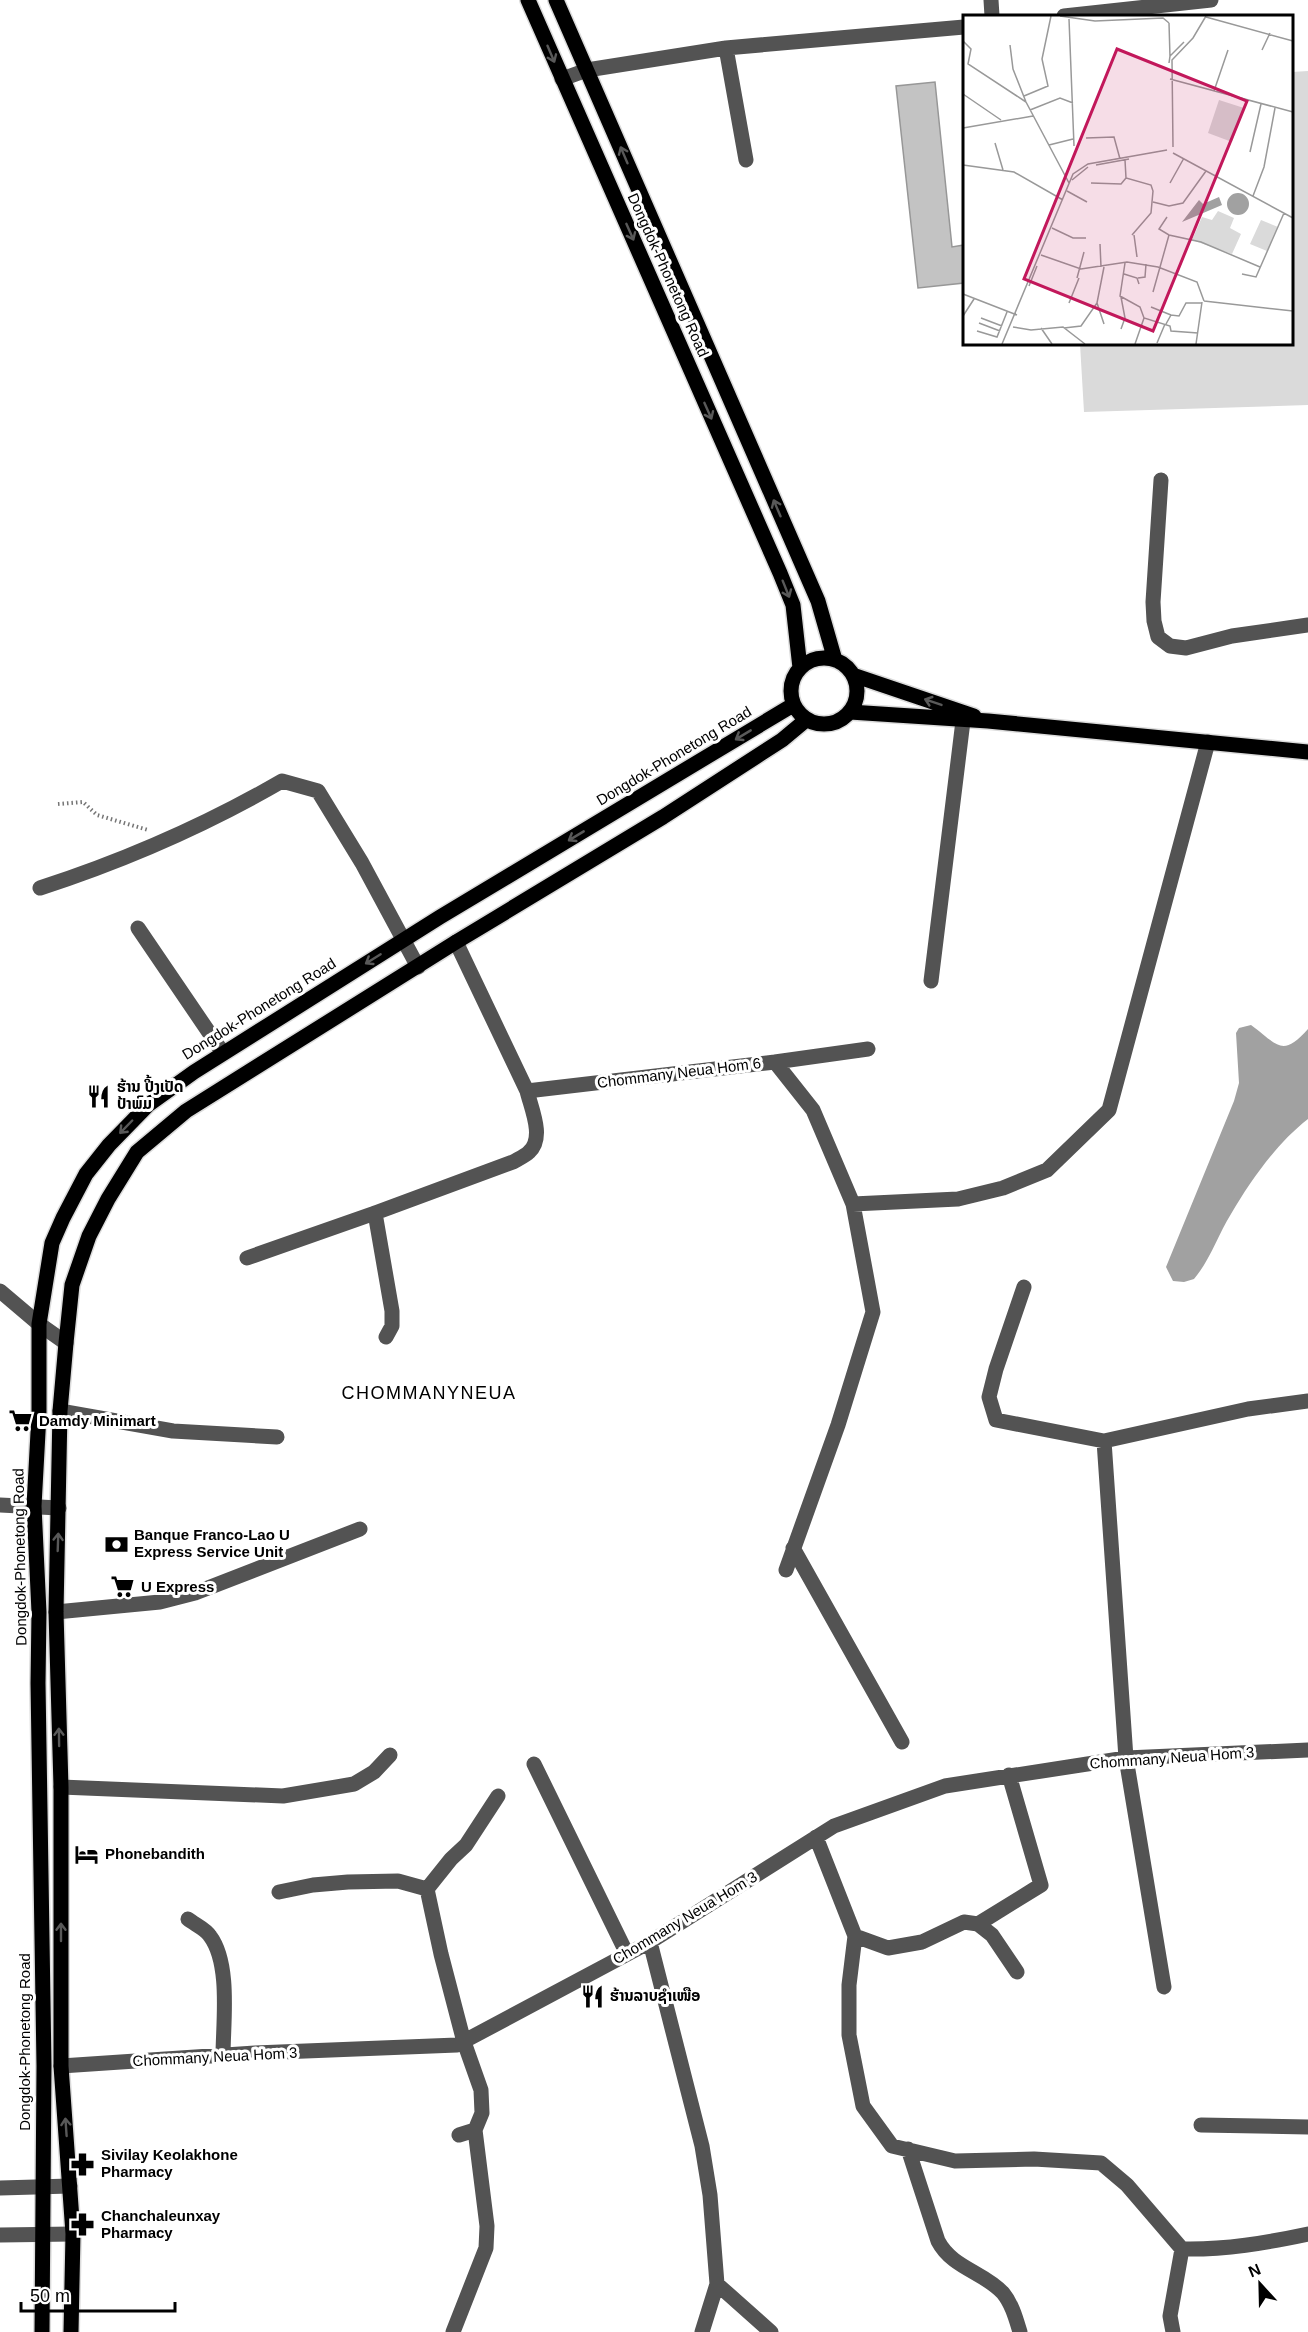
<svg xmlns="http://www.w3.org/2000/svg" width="1308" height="2332" font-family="Helvetica,'Noto Sans Lao',sans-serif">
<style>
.green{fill:#dadada}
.water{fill:#a1a1a1}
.building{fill:#c3c3c3;stroke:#979797;stroke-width:1.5}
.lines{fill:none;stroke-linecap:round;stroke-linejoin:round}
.major-casing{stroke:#dbdbdb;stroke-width:18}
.path{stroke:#757575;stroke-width:4;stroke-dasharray:1.5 3;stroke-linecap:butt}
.minor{stroke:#535353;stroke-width:15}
.major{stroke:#000;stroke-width:15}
.oneway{stroke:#595959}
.labels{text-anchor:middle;stroke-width:6;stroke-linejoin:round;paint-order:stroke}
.street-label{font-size:15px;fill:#000;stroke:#fff}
.poi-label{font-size:15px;font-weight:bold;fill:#000;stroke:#fff;text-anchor:start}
.quarter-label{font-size:18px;letter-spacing:1.5px;fill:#000;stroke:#fff}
.inset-road{fill:none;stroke:#999;stroke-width:1.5}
.view{fill:#c2185b;fill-opacity:0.15;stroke:#c2185b;stroke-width:3}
.inset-edge{fill:none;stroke:#000;stroke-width:3}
</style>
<rect width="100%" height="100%" fill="#fff"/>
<path class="green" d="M1308,71V405L1084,412L1080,344H1292V72Z"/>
<path class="water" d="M1251,1025C1278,1045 1282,1058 1308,1029V1119C1277,1143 1251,1180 1231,1214C1218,1235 1210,1260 1194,1279L1184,1282L1173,1281L1166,1267L1234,1101L1239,1083L1236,1033L1239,1028Z"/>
<path class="building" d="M935,82L952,247L964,245V283L918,288L896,86Z"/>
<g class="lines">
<defs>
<path id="major" d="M528,0L780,573L793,605L800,668
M556,0L818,601L835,660
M791 691a33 33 0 1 1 66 0a33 33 0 1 1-66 0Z
M853,675L974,716
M850,712L988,721L1308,752
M42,2332L44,2066L38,1683L39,1612L34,1506L39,1414V1324L52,1243L63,1218L86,1174L109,1145L148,1105L194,1072L440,917L793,705
M71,2332L73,2234L61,2066V1787L56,1612L60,1411L66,1343L72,1285L89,1236L108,1199L137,1152L186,1111L456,942L663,817L782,740L806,720"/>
</defs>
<use href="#major" class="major-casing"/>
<path class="path" d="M58,804L83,802L97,815L148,830"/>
<path class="minor" d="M991,0L992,16
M1064,16L1211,0
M726,48L746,160
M562,79L587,70L726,48L964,27
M1161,480L1153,602L1154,621L1158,637L1170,646L1186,648L1232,636L1308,625
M40,888C123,861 206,825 282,781L318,791L362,863L418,967
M138,928L223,1053
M456,942L527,1091L775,1062L813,1110L853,1204L873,1312L838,1425L786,1570
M931,981L963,721
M775,1062L868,1049
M853,1204L958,1199L1003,1188L1047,1170L1109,1110L1208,742
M375,1213L392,1311V1326L386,1337
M247,1258L375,1213L513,1162C518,1159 525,1156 529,1152C545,1138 531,1108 527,1091
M1024,1287L996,1369L989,1397L996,1420L1104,1441L1248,1409L1308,1401
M0,1291L39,1324L66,1343
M60,1411L173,1431L277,1437
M1104,1441L1126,1758L1164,1987
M0,1505L59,1508
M793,1548L902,1742
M56,1612L160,1602L195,1593L360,1529
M534,1764L627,1954
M61,1787L283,1796L354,1784L374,1772L390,1755
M816,1837L855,1936L849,1985V2035L863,2106L892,2146L955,2161L1034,2159L1101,2163L1127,2185L1182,2249C1225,2250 1266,2243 1308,2234
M279,1892L313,1885L348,1882L398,1881L427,1889
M188,1919C194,1924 206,1929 210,1936C231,1964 223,2023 223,2056
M978,1924L1041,1885L1009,1775
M855,1936L888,1948L922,1942L964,1922L978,1924L992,1935L1017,1972
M650,1942L702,2146L710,2195L717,2284L702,2332
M61,2066L255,2053L457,2045L650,1942L834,1826L945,1786L1126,1758L1308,1750
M1201,2125L1308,2127
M459,2135L475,2130L482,2113L481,2090L464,2042L441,1954L427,1889L451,1859L466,1845L498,1796
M908,2149L938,2241C952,2268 984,2272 1003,2293C1012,2304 1016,2319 1020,2332
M0,2188L70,2186
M0,2235L73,2234
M717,2284L771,2332
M453,2332L486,2248L487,2226L475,2130
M1173,2332L1170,2316L1182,2249"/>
<use href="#major" class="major"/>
</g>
<defs><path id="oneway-shaft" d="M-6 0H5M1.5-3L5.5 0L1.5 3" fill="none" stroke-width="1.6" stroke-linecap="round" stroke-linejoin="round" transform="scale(1.5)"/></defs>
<g class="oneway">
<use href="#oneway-shaft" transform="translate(551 54) rotate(67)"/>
<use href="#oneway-shaft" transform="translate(624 155) rotate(-113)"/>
<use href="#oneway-shaft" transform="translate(630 232) rotate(66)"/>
<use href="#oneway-shaft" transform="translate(708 411) rotate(66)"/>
<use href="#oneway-shaft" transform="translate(777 508) rotate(-113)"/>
<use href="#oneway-shaft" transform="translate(786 589) rotate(68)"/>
<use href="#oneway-shaft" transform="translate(933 702) rotate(-161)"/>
<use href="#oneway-shaft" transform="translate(743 735) rotate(149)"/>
<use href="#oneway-shaft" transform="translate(576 836) rotate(149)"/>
<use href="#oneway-shaft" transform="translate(373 959) rotate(148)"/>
<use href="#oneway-shaft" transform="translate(126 1127) rotate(134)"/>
<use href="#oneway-shaft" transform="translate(58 1542) rotate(-88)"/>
<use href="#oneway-shaft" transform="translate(59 1737) rotate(-91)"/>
<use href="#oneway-shaft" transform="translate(61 1932) rotate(-90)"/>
<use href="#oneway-shaft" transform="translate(66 2127) rotate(-94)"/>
</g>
<defs>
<symbol id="restaurant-bare" viewBox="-9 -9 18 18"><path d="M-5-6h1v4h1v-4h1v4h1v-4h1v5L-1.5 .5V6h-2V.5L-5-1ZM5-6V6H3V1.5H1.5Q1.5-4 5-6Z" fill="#000" stroke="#fff" stroke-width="2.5" paint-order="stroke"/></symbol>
<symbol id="supermarket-bare" viewBox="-9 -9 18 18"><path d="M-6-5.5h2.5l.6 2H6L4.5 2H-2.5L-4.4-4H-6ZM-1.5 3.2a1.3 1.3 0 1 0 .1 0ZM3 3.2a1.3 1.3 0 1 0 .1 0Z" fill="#000" stroke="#fff" stroke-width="2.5" paint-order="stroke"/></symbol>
<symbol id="bank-bare" viewBox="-9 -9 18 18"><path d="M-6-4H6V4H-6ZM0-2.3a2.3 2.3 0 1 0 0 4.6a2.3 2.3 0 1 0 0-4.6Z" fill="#000" stroke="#fff" stroke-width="2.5" paint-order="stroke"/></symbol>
<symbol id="hotel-bare" viewBox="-9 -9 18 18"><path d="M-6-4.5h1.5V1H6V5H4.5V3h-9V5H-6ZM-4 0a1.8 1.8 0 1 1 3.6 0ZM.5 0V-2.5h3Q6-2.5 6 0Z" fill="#000" stroke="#fff" stroke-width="2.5" paint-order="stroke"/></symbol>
<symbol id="pharmacy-bare" viewBox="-9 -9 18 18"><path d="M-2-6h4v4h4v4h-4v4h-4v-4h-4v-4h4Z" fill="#000" stroke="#fff" stroke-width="2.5" paint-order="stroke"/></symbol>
</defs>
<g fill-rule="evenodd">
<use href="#restaurant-bare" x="82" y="1080" width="33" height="33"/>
<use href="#supermarket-bare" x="4" y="1404" width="33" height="33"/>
<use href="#bank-bare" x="100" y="1528" width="33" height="33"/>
<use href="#supermarket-bare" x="106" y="1570" width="33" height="33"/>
<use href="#hotel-bare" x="70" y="1838" width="33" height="33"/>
<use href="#restaurant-bare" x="576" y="1980" width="33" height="33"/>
<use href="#pharmacy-bare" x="66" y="2148" width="33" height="33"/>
<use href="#pharmacy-bare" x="66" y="2208" width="33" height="33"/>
</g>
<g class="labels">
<g class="street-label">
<text transform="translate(668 275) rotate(66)" y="5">Dongdok-Phonetong Road</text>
<text transform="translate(674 756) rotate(-31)" y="5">Dongdok-Phonetong Road</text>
<text transform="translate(259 1009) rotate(-32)" y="5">Dongdok-Phonetong Road</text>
<text transform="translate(679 1073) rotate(-7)" y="5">Chommany Neua Hom 6</text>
<text transform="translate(20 1557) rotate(-91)" y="5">Dongdok-Phonetong Road</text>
<text transform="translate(1172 1758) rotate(-4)" y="5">Chommany Neua Hom 3</text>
<text transform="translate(685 1918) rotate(-31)" y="5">Chommany Neua Hom 3</text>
<text transform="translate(25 2042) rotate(-90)" y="5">Dongdok-Phonetong Road</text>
<text transform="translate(215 2057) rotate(-3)" y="5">Chommany Neua Hom 3</text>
</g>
<g class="poi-label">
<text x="117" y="1092">ຮ້ານ ປີ້ງເປັດ<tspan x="117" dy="17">ປ້າພົມ</tspan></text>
<text x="39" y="1426">Damdy Minimart</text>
<text x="134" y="1540">Banque Franco-Lao U<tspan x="134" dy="17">Express Service Unit</tspan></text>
<text x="141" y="1592">U Express</text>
<text x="105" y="1859">Phonebandith</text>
<text x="610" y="2001">ຮ້ານລາບຊຳເໜືອ</text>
<text x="101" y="2160">Sivilay Keolakhone<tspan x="101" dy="17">Pharmacy</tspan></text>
<text x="101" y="2221">Chanchaleunxay<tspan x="101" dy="17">Pharmacy</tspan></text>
</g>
<g class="quarter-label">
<text x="429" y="1399">CHOMMANYNEUA</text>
</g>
</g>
<g transform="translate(963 15)">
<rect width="330" height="330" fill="#fff"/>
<path d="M256,85L281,93L269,127L245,118ZM255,196L271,203L267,213L278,219L269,239L229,225L239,202L249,205ZM298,205L315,212L304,236L287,229Z" fill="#dadada"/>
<path d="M264 189a11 11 0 1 1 22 0a11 11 0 1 1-22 0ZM256,182L259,190L219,207L236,185L240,189Z" fill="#a1a1a1"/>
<path class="inset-road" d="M97,1L132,6L200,3L206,8M243,2L330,26M106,4L111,131M206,8L207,42M0,26L8,34L5,49L63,87M47,30L50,54L63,87L106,168M299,35L307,18M206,48L207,41L221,27M207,64L330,97M251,76L265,35M0,79L38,105M61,81L85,71L79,44L88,1M67,95L97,83L110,88M0,113L70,101M123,123L151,122L157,144M32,128L40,155M86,130L110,124M210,132L209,45L230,23L243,1M287,137L298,89M210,138L330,203M162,145L163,163L188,170L190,176L188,198L169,220M0,150L51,157L100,185M133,150L166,144M109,165L125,152M128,168L158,169L163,163M207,168L221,143M104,176L124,187M290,181L301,152L312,93M190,187L206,191L220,188L243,156M204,202L196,214L206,220L238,227L297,252M89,213L110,223H123M171,220L174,242M137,229L138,252M78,240L118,254L164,247L195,252L234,267L241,286M162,248L157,281L177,292L181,303L207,311L208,316L235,318M161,259L174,263L176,269M279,259L293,262L321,198M114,263L121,237M175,263L182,262L183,249M66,271L74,251M190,277L206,220M0,279L54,300M158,282L162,303L158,314M241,286L330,296M106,288L116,263M134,288L141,309M188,292L208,300M0,301L11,284M18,303L39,311M16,308L37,316M203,309L208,300L216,301L223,288H239M50,312L68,315L100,312L122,329M78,313L89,329M101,313L118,311L134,288L141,252M14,316L34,322L44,297M194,328L202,309M39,329L110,159L125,149L204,135M172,329L181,303M233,329L239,287"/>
<path class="view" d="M154,34L284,86L190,316L61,264Z"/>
<rect width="330" height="330" class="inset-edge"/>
</g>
<g transform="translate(1260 2284) rotate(338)" stroke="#ffffff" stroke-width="4.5" paint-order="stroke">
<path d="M0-4.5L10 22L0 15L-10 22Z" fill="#000000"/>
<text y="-9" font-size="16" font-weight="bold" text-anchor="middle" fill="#000000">N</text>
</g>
<path d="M21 2302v9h154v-9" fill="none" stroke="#000000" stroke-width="3"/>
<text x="30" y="2302" font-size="18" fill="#000000" stroke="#ffffff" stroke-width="4.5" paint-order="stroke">50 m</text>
</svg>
